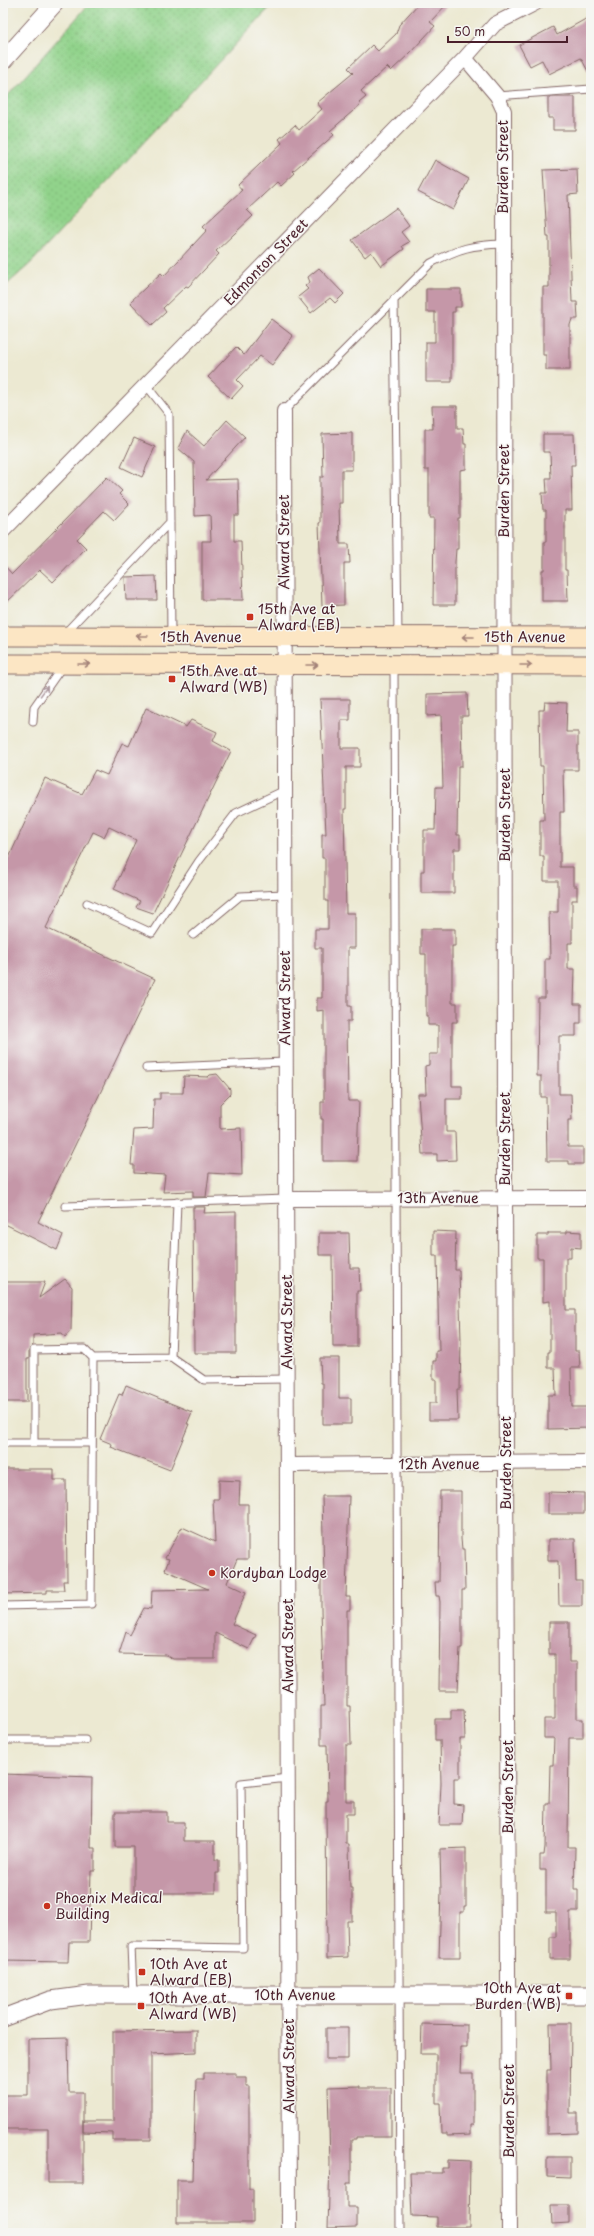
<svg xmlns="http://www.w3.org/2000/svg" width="594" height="2236" font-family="'Playpen Sans',sans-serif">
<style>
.grass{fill:url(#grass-dots);stroke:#6e795b}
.building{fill:#c597a8}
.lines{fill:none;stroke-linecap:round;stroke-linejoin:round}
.service-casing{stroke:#836665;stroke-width:9}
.minor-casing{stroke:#836665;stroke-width:16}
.tertiary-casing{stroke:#836665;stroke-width:19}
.secondary-casing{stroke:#836665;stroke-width:21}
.service{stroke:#fff;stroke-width:7}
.minor{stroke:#fff;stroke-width:14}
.tertiary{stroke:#fff;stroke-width:17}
.secondary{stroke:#fce6c4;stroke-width:19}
.oneway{stroke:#a38278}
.oneway2{stroke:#ae9aa0}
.poi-dot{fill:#c8321e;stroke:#f6f6f2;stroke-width:1.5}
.labels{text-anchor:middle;stroke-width:3;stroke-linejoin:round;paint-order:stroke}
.street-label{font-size:14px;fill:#4a1f2b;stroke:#f6f6f2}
.poi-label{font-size:14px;fill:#4a1f2b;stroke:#f6f6f2;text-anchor:start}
</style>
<defs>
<pattern id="grass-dots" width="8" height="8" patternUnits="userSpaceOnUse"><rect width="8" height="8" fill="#91d38b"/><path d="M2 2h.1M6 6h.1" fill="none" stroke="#7fb578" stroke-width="1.8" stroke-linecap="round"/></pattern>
</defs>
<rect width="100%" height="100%" fill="#f6f6f2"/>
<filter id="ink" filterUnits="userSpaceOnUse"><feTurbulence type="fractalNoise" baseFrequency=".025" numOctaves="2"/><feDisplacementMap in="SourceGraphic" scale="8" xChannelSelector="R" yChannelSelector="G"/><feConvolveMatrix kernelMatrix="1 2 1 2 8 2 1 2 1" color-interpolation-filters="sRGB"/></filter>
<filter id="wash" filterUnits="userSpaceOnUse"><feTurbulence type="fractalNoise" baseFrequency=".012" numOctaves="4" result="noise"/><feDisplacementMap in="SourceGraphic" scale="16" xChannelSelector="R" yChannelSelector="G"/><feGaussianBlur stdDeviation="0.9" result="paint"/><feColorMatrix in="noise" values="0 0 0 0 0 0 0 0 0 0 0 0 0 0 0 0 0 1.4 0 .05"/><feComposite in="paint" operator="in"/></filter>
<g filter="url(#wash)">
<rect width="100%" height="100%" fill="#ece9d2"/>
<path class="grass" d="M90,3H274L31,263L3,288V101Z"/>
<g id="blocks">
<path class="building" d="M419,3H448L430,22L435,26L410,53L391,71L387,67L361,91L366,97L359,103L361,104L330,131L334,135L293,171L295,173L281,186L277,182L247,210L253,216L216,251L219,254L188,287L186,286L163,308L166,312L152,325L130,302L161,273L164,276L207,230L203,226L242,190L238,185L282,143L279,139L295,125L299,130L322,109L317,103L353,73L348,68L372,45L378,51L396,34L399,25Z
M591,16V77L581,58L549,74L542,60L530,66L519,45L553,27L557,35Z
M548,97H575V130H553V118H548Z
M435,160L469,179L453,210L418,192Z
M577,169L578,194L568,195L572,302H577L578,319H572L570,325V370H546V355H543V287H549V237H547L543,170Z
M396,208L409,226L401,232L409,242L402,246L404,249L381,266L371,252L365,257L352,240Z
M319,268L344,294L335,303L330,298L311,313L298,297L308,289L305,286L310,282L308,277Z
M426,289H461V307H455V312H452V382H426V342H435V312H426Z
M271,319L293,336L272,365L260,356L237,380L243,386L231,399L208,377L236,347L244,355Z
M432,406H457V428H463L464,444H466V469L460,470V518H458V549H456L455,562V605H433L434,518H429V470H425V429H433Z
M227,420L245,437L206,480L238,479L239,515H234V541H241L243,600H202V541H211L210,515L195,516L194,462L178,448L187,431L204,446Z
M352,433V470H342V503H339L340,544H349L350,563H344V605L322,606L319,523H320V477H323L322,434Z
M543,434H574L575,465H571L572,510H565V570H567L568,601H542V570H544V542H546V510H543L542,493H547L546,478H551L550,452H543Z
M134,438L155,447L142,477L121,467Z
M107,477L122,491L119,494L129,504L114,520L104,511L77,539L86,548L53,582L40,570L3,606V564L12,574Z
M156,576L157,600H126L125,577Z
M467,693L468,716H461L462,766H458L457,835H460V849H454V893H421V871H424V830H435L436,787H443L441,715L427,716V694Z
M320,699H350V720H341V748H360V767H346V809H344L346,913H355V948H348V1006H351V1021H347L348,1101H359L357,1161H323V1119H321V1102H324V1010L317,1011V998H322V948H315V929H328V901H325V858H322V834H326Z
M545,702L567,703L566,732H578V770H563L564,812H560V867H573V886H577V900H572V943H568V969H575L574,1004H581V1023H576V1036H559V1094H571L572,1120H568V1147H583V1164H569V1161H547L546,1097H541V1076H537L538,998H545V959H550L549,912H558V881H544V856H540V820H544L543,766H540L539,710H544Z
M146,708L186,727L191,720L217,732L213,741L231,751L153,913L136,907L140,901L114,889L136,840L109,827L104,837L93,832L46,928L155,979L38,1222L63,1235L57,1250L3,1223V871L45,778L82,794L95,770L107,775L122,743L129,746Z
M421,929H455V946H452V1003H457V1022H452V1086H462V1099H446V1132H455L456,1160L437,1161V1154H422L418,1094H426L425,1066L429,1065V1054H438V1025H428V1016H426V954H421Z
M217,1074L230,1089V1094L220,1104V1129L241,1128L242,1175L209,1173L206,1197H193V1191L163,1192L165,1175L134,1173V1165H131L134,1130L153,1129L154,1099H160V1093H183L184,1076L208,1077L210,1075Z
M193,1207H205L204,1213L236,1212V1353H194Z
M433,1231L456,1232L455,1270H459L461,1341L460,1389H457L458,1420H429V1403H436V1379H433V1361H436V1351H439L437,1256H433Z
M567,1231L581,1232V1248L571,1247V1258H566V1310H575V1351H579L580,1368H571L572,1407H591V1428L548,1429V1395H556L555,1368H548V1352H550V1301L543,1302V1258H537V1235H548V1233H567Z
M319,1233H349L350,1268H359L360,1291H357V1347H333L332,1255H319Z
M65,1279L72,1287L71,1330L65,1337L62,1333L33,1335V1345L29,1350V1359H27V1402H3V1282H45L39,1298Z
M320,1358H339V1398H351V1424H323V1383H321Z
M126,1385L192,1412L187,1424H189L170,1470L111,1447L112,1444L100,1439L119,1394L122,1395Z
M3,1469H54V1480H66L67,1581H63L64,1590H47V1593L3,1594Z
M219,1480L240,1481L239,1504H248V1559H237L227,1583L246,1592L232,1624L256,1635L249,1649L215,1633V1659H173L166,1655L119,1654L126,1632L130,1635L144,1608L151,1609L152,1590L208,1589L165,1570L169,1559L165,1558L182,1527L215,1542L213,1499H219Z
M440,1491H461V1539L462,1549H464L465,1590H462V1648H460L458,1691H439L440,1602L439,1596H436L435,1582H439Z
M548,1492L584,1493V1514H548Z
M322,1496H349L346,1597H350V1610H347V1706H350L351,1745H346V1801H354V1814H346V1844H349L350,1888H352V1921H347L348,1957L327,1958L326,1801H328L327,1745H321V1706H324L321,1609V1575H324Z
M548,1539H575L576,1581H582V1606H559L558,1561H548Z
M549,1622H569V1662H577V1719H583V1738H569L568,1847H575L574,1890H578V1912H570V1959H550V1937H556V1912H546V1870H540V1855H544L545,1847L546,1804H549L550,1765H553L554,1738H544V1719H555V1654H549Z
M451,1710H464L465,1739H460V1778H454V1804L463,1805L462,1825H439L441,1784L440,1740H435V1719H451Z
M3,1774L92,1777L91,1848H95V1871H91L89,1942H69L68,1962L3,1961Z
M115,1812H167V1822H184V1841H215V1860H219V1873H216V1893H134V1847H115Z
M466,1848V1906H464V1912H460V1958H439L441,1891L440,1849Z
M550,2023H571L570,2113H578V2133L547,2134V2070H551Z
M422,2024L467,2025V2047H461L460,2073H473V2125H470V2135L447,2136V2133H441L440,2103H436V2054H421Z
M326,2028H348V2059H326Z
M196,2030V2052L151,2054V2140H113V2133L83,2132V2121H113V2031Z
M68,2038L69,2092H83V2183H48V2129H3V2095H28V2039Z
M204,2073H236V2077H246V2086H249V2189H253V2223H177V2180H193L196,2079H204Z
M359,2086V2088H391V2137H356V2139H351V2183H347V2207H357V2227L328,2228L330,2163L328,2087Z
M547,2157H570V2178L547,2177Z
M448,2160L470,2161L469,2227H437V2217L412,2216L410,2173H442V2168H448Z
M551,2205H569V2223L552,2224Z"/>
</g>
</g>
<g filter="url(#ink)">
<use href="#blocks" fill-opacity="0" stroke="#836665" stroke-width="1"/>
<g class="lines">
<defs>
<path id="service" d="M497,96L591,89
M394,299L398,637
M146,385L169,414L171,636
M284,411L431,263C460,248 471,245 503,244
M66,632L170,522
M394,666L400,2233
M33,722L34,707L62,667
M87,903L152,933L199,861L236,813L285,790
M193,935L240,896L285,894
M146,1068L285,1062
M65,1206L286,1199
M171,1357L177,1202
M3,1443H92
M34,1443V1350L84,1349L93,1358
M3,1606L91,1604L93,1358L171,1357L204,1380L287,1379
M3,1740H85
M133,1994L131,1946L243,1948L241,1783L288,1778"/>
<path id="minor" d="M465,58L497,96L504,111L505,1198L509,2233
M284,411L289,2233
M3,531L465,58L495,24L536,3
M286,1199L591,1198
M288,1465L591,1462"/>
<path id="tertiary" d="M3,61L55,3
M3,2018L51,2000L89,1995H591"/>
<path id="secondary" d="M3,636L591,637
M3,664L591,665"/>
</defs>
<use href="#service" class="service-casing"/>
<use href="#minor" class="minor-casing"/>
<use href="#tertiary" class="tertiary-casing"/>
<use href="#secondary" class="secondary-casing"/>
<use href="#service" class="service"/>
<use href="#minor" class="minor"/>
<use href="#tertiary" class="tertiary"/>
<use href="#secondary" class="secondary"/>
</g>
<defs><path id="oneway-shaft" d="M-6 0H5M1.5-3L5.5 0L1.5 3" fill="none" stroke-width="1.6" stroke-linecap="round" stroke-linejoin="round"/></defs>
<g class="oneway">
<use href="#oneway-shaft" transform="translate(142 636) rotate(180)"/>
<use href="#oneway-shaft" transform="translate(468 637) rotate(180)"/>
<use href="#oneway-shaft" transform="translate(84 664)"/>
<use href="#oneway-shaft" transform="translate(312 665)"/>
<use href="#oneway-shaft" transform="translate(526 665)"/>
</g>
<use class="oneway2" href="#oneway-shaft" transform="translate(44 691) rotate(-54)"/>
</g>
<g class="poi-dot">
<rect x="246" y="613" width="8" height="8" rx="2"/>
<rect x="168" y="675" width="8" height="8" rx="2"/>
<circle cx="212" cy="1573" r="4"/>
<circle cx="47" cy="1906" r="4"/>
<rect x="138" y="1968" width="8" height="8" rx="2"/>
<rect x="565" y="1992" width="8" height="8" rx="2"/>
<rect x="137" y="2002" width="8" height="8" rx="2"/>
</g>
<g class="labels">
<g class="street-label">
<text transform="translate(503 167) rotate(-90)" y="5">Burden Street</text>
<text transform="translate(266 262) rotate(-46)" y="5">Edmonton Street</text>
<text transform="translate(504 491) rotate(-90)" y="5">Burden Street</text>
<text transform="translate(284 542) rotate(-90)" y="5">Alward Street</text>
<text x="201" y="642">15th Avenue</text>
<text x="525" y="642">15th Avenue</text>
<text transform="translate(505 815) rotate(-90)" y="5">Burden Street</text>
<text transform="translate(285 998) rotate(-90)" y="5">Alward Street</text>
<text transform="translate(505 1139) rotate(-90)" y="5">Burden Street</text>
<text x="438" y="1203">13th Avenue</text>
<text transform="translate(287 1322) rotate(-90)" y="5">Alward Street</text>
<text transform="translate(506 1463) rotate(-90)" y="5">Burden Street</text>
<text x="439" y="1469">12th Avenue</text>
<text transform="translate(288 1646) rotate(-90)" y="5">Alward Street</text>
<text transform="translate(508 1787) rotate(-90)" y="5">Burden Street</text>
<text x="295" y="2000">10th Avenue</text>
<text transform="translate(289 2066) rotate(-90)" y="5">Alward Street</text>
<text transform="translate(509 2111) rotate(-90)" y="5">Burden Street</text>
</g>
<g class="poi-label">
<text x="258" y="614">15th Ave at<tspan x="258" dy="16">Alward (EB)</tspan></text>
<text x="180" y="676">15th Ave at<tspan x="180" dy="16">Alward (WB)</tspan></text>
<text x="220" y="1578">Kordyban Lodge</text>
<text x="55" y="1903">Phoenix Medical<tspan x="55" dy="16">Building</tspan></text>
<text x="150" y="1969">10th Ave at<tspan x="150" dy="16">Alward (EB)</tspan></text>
<text x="561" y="1993" text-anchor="end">10th Ave at<tspan x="561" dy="16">Burden (WB)</tspan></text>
<text x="149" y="2003">10th Ave at<tspan x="149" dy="16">Alward (WB)</tspan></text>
</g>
</g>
<rect width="594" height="2236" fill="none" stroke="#f6f6f2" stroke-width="16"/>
<path d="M448 36v6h119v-6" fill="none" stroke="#4a1f2b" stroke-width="2"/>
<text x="454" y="36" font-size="12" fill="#4a1f2b" stroke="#f6f6f2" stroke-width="3" paint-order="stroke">50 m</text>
</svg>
